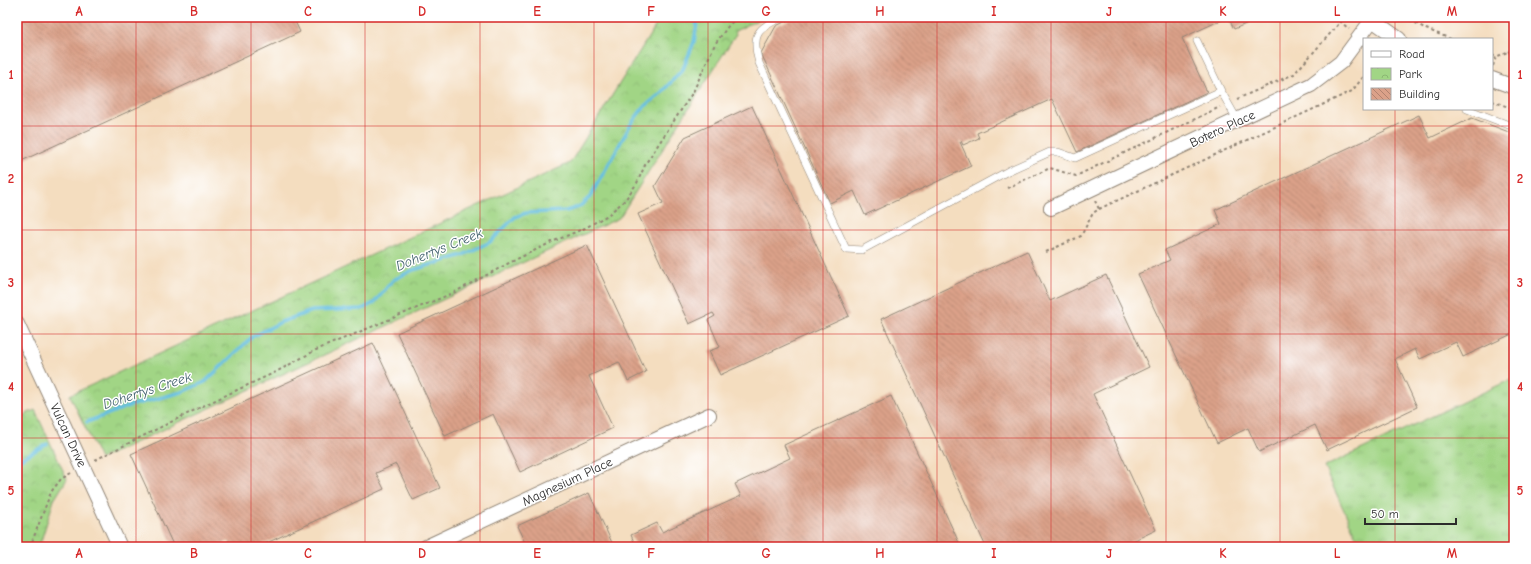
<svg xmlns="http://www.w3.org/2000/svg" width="1531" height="564" font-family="'Comic Neue',sans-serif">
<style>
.grass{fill:url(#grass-tufts);stroke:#668058}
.park{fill:url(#park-crowns);stroke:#668058}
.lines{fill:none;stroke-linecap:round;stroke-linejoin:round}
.stream{stroke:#65bfe3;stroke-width:3.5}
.building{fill:url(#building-back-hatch)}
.service-casing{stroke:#908475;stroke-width:8}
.minor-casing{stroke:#908475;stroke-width:16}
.path{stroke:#908475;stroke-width:2;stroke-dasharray:3 3;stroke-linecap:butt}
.service{stroke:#fff;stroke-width:7}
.minor{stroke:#fff;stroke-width:14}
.grid{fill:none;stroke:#d62828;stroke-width:1;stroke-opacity:0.55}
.labels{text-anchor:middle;stroke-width:3;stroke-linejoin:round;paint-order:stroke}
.street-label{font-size:13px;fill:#2b2b2b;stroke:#fff}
.water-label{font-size:14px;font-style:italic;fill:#3f5f6b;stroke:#fff}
.neatline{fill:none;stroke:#d62828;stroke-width:1.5}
.grid-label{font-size:13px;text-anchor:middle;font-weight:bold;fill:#d62828}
</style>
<defs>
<pattern id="grass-tufts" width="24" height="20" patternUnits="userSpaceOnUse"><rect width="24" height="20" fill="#a1d585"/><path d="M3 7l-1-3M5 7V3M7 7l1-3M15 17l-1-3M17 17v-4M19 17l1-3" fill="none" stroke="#8bb773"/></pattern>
<pattern id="park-crowns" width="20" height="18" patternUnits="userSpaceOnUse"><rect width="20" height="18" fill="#a1d585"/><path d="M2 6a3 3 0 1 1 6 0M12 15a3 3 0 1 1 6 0" fill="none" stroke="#8bb773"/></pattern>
<pattern id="building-back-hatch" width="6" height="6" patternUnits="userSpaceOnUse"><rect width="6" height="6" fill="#dba189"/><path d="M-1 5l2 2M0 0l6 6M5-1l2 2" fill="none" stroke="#b28370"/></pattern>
</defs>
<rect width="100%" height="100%" fill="#fff"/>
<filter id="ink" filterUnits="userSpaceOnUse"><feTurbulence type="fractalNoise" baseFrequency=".025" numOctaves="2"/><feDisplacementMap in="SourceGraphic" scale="8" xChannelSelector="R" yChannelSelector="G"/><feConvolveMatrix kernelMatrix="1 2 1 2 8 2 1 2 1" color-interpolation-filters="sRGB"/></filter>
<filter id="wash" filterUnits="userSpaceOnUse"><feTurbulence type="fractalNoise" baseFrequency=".012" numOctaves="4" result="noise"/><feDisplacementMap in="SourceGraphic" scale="16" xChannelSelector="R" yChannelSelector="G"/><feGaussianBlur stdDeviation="0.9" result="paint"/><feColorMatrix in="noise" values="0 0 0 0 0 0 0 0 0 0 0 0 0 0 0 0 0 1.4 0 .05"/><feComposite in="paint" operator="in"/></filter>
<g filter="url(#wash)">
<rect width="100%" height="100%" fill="#f4ddbf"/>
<path class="grass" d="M1514,378V547H1361L1324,467Z"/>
<path class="park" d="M661,17H764L735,31L736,34L619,218L100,459L70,395L570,163Z
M35,410L67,479L54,500L39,547H17V418Z"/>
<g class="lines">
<path class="stream" d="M87,422L129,406L182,392L205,382L252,337L281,322L312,311L362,309L374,303L393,280L413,270L463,255L490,242L515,217L526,213L566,211L579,207L590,197L631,124L643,108L660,94L683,69L694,42L698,17
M17,461L47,444"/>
</g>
<g id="blocks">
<path class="building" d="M17,17H293L300,32L17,163Z
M795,17H1228L1182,38L1207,92L1077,152L1052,99L977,133L979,138L963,145L961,141L960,142L971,166L865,215L854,191L830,203L761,53L776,26Z
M1228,17H1254L1255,20L1234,29Z
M752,106L849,316L720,375L709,351L720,347L708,320L715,316L713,313L689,324L638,214L663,203L655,186L685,137Z
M1419,115L1430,138L1472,118L1514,134V333L1463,357L1456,342L1420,359L1415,349L1395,359L1417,407L1327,450L1315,425L1259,452L1248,428L1217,443L1138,274L1170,260L1165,250L1221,224L1215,210Z
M587,245L646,372L628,381L619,362L589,376L613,428L520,472L493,414L445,436L397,333Z
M1027,251L1050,301L1106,275L1149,367L1093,394L1156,530L1120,547H986L881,319Z
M373,343L440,488L413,500L396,464L376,473L384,489L258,547H232L229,541L216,547H174L131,454Z
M891,396L961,547H630L635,544L631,535L657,523L662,532L741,496L735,484L790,458L784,445Z
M589,493L614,547H527L517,526Z"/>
</g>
</g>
<g filter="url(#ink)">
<use href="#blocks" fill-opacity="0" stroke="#908475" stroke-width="1"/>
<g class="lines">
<defs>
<path id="service" d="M782,17C757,29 751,34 759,63L846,249L862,250L1008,171L1050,152H1058L1075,158L1221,91L1238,121
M1197,41L1221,91
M1467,109L1514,127"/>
<path id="minor" d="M1368,17L1399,39
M1492,79L1514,87
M1051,208L1311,85L1341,62L1372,20
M17,324L120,547
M426,547L709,415"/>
</defs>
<use href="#service" class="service-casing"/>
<use href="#minor" class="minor-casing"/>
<path class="path" d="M1335,17L1349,29
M1405,17L1426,29L1451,39
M1508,52L1514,49
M1492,55L1496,57
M1493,66L1496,57L1507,52L1514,55
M1237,99L1294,74L1345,17
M1492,101L1514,109
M1007,188L1050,168L1076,176L1220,107
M1099,209L1352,91L1364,76
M1046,252L1081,236L1093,213L1099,209L1095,201
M95,460L209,403L276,372L316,350L453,293L511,262L552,242L585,228L608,215L625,200L637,183L646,163L693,92L715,44L729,25L738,17
M30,547L51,492L61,479L71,473"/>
<use href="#service" class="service"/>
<use href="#minor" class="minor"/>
</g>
</g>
<path class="grid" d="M136,17V547M251,17V547M365,17V547M480,17V547M594,17V547M708,17V547M823,17V547M937,17V547M1051,17V547M1166,17V547M1280,17V547M1395,17V39M1395,109V547M17,126H1514M17,230H1514M17,334H1514M17,438H1514"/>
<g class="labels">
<g class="street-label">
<text transform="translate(1222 128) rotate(-25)" y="5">Botero Place</text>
<text transform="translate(69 435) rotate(65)" y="5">Vulcan Drive</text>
<text transform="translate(567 481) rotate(-25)" y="5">Magnesium Place</text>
</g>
<g class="water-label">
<text transform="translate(439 249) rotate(-22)" y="5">Dohertys Creek</text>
<text transform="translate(147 390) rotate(-18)" y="5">Dohertys Creek</text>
</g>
</g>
<rect width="1531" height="564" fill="none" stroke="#fff" stroke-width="44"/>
<rect x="1363" y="38" width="130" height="72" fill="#ffffff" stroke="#aaaaaa"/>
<rect x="1371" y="51" width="20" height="6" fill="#ffffff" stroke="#aaaaaa"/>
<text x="1399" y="58" font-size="12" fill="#2b2b2b">Road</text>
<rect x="1371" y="68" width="20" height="12" fill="url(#park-crowns)" stroke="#aaaaaa"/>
<text x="1399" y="78" font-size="12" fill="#2b2b2b">Park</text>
<rect x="1371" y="88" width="20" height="12" fill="url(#building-back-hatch)" stroke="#aaaaaa"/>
<text x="1399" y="98" font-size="12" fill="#2b2b2b">Building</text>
<path d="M1365 518v6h91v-6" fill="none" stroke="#2b2b2b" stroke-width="2"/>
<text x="1371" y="518" font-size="12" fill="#2b2b2b" stroke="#ffffff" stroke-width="3" paint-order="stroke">50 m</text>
<rect x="22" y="22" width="1487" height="520" class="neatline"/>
<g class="grid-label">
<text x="79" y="16">A</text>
<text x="194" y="16">B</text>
<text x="308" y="16">C</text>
<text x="422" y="16">D</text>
<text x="537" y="16">E</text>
<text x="651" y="16">F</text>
<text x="766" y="16">G</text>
<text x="880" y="16">H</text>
<text x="994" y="16">I</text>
<text x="1109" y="16">J</text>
<text x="1223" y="16">K</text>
<text x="1337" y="16">L</text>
<text x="1452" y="16">M</text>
<text x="11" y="79">1</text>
<text x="1520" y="79">1</text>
<text x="11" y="183">2</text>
<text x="1520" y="183">2</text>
<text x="11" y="287">3</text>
<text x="1520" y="287">3</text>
<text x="11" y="391">4</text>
<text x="1520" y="391">4</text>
<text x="11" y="495">5</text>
<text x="1520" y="495">5</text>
<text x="79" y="558">A</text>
<text x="194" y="558">B</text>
<text x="308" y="558">C</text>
<text x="422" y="558">D</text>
<text x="537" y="558">E</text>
<text x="651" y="558">F</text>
<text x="766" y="558">G</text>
<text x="880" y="558">H</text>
<text x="994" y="558">I</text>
<text x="1109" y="558">J</text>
<text x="1223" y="558">K</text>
<text x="1337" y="558">L</text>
<text x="1452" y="558">M</text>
</g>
</svg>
